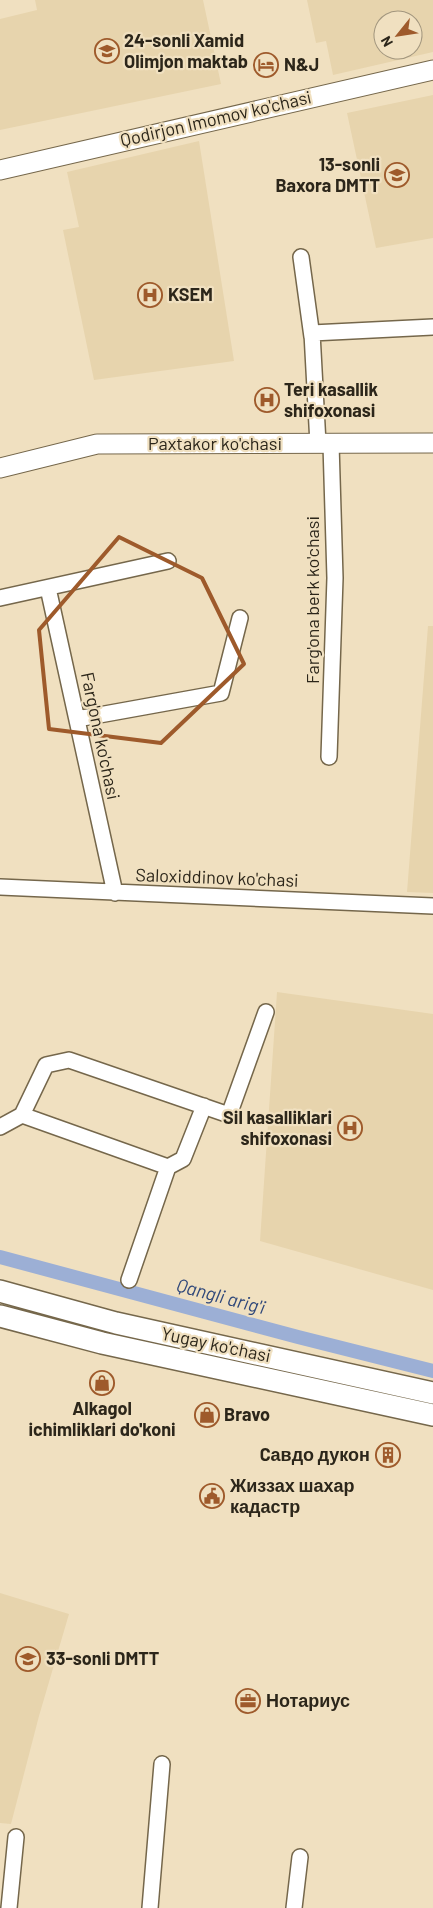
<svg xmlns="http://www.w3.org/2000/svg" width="433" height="1908" font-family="Barlow,sans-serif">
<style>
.built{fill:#e7d4ad;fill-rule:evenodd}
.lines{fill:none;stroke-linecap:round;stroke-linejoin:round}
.canal{stroke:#9cafd5;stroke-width:14}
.minor-casing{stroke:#75674b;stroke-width:18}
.tertiary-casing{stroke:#75674b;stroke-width:21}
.secondary-casing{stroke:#75674b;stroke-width:24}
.minor{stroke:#fff;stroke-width:15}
.tertiary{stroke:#fff;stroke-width:19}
.secondary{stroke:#fff;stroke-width:21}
.marked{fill:none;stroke:#9e5a2b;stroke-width:4;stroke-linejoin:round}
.labels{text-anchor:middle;stroke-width:4.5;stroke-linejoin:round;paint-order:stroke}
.poi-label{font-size:18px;font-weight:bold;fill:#2c261a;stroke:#f0e0c0;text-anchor:start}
.street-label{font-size:18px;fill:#2c261a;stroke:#f0e0c0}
.water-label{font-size:19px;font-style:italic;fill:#30487a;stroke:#f0e0c0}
</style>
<rect width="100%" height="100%" fill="#f0e0c0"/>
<path class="built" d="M35,0H203L221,84L0,130V19L37,10Z
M307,0H433V52L333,75L326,41L316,43ZM383,20H413V50H383Z
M433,95V238L376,248L347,113Z
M199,141L234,361L94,380L63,230L79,227L67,172Z
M428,626H433V893L407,892Z
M277,992L433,1014V1290L260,1241Z
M0,1593L69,1614L39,1716L11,1824L0,1823Z"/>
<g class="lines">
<path class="canal" d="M0,1257L298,1337L433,1371"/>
<defs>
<path id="minor" d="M301,257L312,337
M318,444L312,333L433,327
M48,588L115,893
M0,598L168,561
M77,719L221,693L240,618
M329,757L335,578L331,444
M0,887L433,906
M22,1115L168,1167
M0,1127L22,1115L46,1065L69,1060L229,1115L266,1012
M129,1280L168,1167L183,1159L204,1106
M9,1908L16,1837
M150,1908L162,1764
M294,1908L300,1857"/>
<path id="tertiary" d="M0,170L433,70
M0,468L97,444L433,443"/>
<path id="secondary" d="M0,1291L116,1323L433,1393
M0,1316L102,1343L433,1415"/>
</defs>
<use href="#minor" class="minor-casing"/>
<use href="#tertiary" class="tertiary-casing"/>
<use href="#secondary" class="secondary-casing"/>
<use href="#minor" class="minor"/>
<use href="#tertiary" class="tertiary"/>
<use href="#secondary" class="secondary"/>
</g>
<path class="marked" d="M119,537L202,578L244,664L161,743L49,729L39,630Z"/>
<defs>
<symbol id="school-ring" viewBox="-11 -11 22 22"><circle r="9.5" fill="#f0e0c0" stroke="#9e5a2b" stroke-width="1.5"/><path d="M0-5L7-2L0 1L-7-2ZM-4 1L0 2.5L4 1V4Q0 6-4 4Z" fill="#9e5a2b"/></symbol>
<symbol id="hotel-ring" viewBox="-11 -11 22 22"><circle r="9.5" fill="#f0e0c0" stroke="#9e5a2b" stroke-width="1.5"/><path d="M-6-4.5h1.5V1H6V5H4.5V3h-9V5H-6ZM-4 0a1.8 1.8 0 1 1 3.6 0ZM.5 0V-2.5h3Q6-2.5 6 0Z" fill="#9e5a2b"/></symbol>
<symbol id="hospital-ring" viewBox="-11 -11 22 22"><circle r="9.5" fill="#f0e0c0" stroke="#9e5a2b" stroke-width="1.5"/><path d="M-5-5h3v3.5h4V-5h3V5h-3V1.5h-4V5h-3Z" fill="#9e5a2b"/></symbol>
<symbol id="shop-ring" viewBox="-11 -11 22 22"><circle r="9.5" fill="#f0e0c0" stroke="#9e5a2b" stroke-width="1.5"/><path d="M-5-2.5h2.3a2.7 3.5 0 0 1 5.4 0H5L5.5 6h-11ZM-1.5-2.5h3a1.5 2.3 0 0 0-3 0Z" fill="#9e5a2b"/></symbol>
<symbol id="building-ring" viewBox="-11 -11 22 22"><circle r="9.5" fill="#f0e0c0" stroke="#9e5a2b" stroke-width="1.5"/><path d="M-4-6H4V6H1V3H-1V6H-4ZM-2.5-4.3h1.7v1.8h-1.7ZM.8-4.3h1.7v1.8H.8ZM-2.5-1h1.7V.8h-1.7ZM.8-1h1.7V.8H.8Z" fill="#9e5a2b"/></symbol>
<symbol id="civic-ring" viewBox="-11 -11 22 22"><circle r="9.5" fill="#f0e0c0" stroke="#9e5a2b" stroke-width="1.5"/><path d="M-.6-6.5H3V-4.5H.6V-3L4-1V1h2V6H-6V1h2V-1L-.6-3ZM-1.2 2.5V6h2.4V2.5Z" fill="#9e5a2b"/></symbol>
<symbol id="office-ring" viewBox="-11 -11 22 22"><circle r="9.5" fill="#f0e0c0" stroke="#9e5a2b" stroke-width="1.5"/><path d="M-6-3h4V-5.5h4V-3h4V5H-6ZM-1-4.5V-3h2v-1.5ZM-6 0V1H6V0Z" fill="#9e5a2b"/></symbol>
</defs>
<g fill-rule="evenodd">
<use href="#school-ring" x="93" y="37" width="28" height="28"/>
<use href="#hotel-ring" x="252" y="51" width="28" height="28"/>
<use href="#school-ring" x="383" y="161" width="28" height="28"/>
<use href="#hospital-ring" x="136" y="281" width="28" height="28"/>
<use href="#hospital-ring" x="253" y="386" width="28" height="28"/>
<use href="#hospital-ring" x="336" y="1114" width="28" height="28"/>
<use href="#shop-ring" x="88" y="1369" width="28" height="28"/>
<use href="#shop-ring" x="193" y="1401" width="28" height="28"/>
<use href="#building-ring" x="374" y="1441" width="28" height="28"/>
<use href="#civic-ring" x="198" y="1482" width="28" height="28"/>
<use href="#school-ring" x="14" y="1645" width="28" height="28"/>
<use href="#office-ring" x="234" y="1687" width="28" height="28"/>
</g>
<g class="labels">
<g class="poi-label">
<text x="124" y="47">24-sonli Xamid<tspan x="124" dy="21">Olimjon maktab</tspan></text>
<text x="284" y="71">N&amp;J</text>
<text x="380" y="171" text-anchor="end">13-sonli<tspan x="380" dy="21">Baxora DMTT</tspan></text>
<text x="168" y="301">KSEM</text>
<text x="284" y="396">Teri kasallik<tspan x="284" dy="21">shifoxonasi</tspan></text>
<text x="332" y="1124" text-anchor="end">Sil kasalliklari<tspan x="332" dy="21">shifoxonasi</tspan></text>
<text x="102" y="1415" text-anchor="middle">Alkagol<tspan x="102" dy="21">ichimliklari do'koni</tspan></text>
<text x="224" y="1421">Bravo</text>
<text x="370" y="1461" text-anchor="end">Cавдо дукон</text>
<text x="230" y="1492">Жиззах шахар<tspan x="230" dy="21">кадастр</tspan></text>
<text x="46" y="1665">33-sonli DMTT</text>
<text x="266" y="1707">Нотариус</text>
</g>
<g class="street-label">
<text transform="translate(216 119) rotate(-13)" y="6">Qodirjon Imomov ko'chasi</text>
<text x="215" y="450">Paxtakor ko'chasi</text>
<text transform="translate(313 600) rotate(-90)" y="6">Farg'ona berk ko'chasi</text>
<text transform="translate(100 736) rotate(78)" y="6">Farg'ona ko'chasi</text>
<text transform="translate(217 878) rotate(2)" y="6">Saloxiddinov ko'chasi</text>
<text transform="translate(216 1345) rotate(12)" y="6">Yugay ko'chasi</text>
</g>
<g class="water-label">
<text transform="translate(221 1296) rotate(15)" y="7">Qangli arig'i</text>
</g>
</g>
<g transform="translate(398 35) rotate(240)"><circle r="24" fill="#f0e0c0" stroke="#a2967e"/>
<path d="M0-4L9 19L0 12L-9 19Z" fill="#9e5a2b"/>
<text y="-8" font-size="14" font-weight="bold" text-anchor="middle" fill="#2c261a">N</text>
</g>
</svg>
